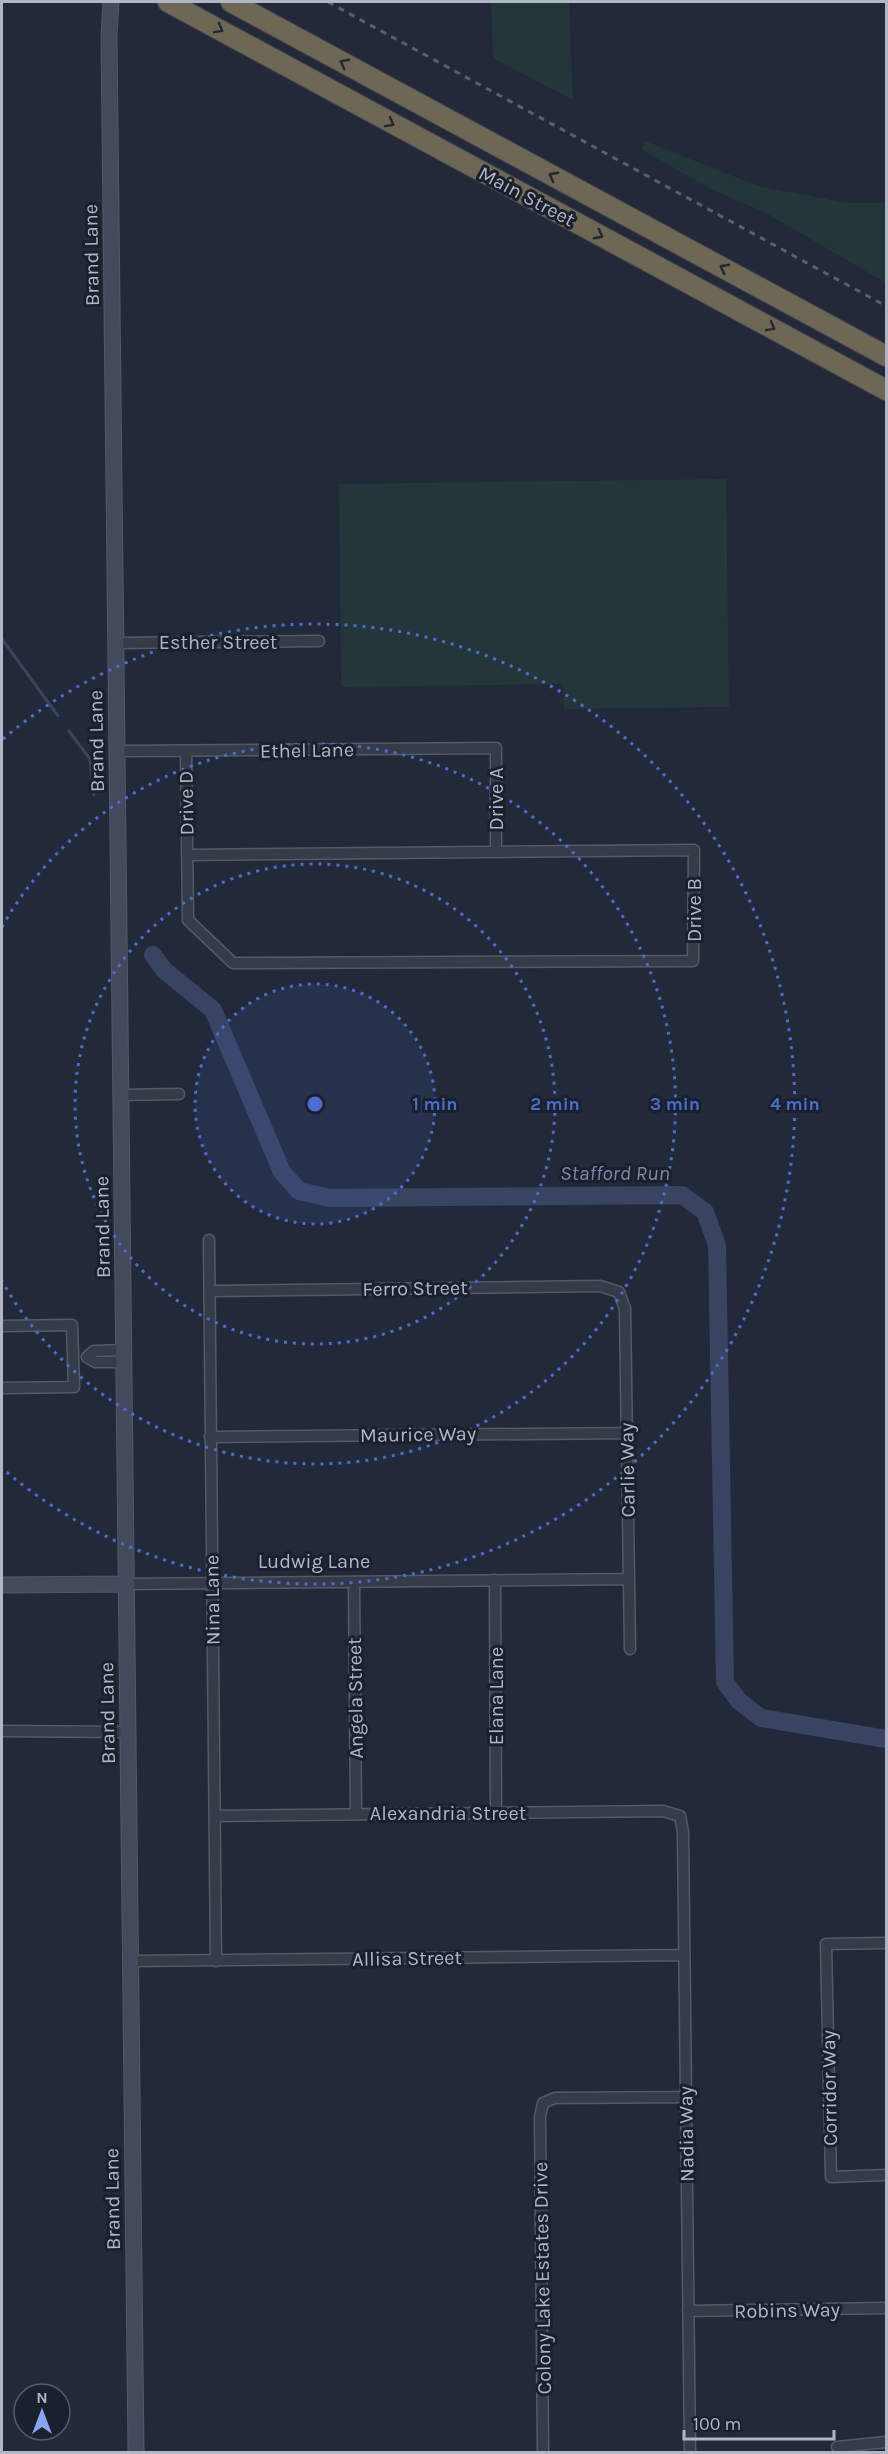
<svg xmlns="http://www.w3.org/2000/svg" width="888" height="2454" font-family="Karla,sans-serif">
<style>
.green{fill:#25363a}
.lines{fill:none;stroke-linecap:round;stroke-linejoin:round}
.stream{stroke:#384461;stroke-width:3}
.river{stroke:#384461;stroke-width:18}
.street-casing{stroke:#535966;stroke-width:13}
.secondary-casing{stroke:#535966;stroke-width:17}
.highway-casing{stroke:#404653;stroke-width:22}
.street{stroke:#363b48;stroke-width:10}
.secondary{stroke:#444a5b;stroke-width:15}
.highway{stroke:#6e6753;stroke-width:20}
.rail{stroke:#585f6f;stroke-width:3;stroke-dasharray:6 6;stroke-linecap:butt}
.oneway{stroke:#232731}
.ring{fill:none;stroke:#496dd2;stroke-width:3;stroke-dasharray:3 6}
.labels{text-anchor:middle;stroke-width:6;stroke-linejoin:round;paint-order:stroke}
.street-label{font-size:20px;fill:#b0b6c5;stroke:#1b202d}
.water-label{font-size:21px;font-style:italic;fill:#7a89ab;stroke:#1b202d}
.centre{fill:#496dd2;stroke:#1b202d;stroke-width:3}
.ring-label{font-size:18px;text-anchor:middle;font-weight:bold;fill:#496dd2;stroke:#1b202d;stroke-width:6;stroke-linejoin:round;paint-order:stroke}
</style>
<rect width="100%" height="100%" fill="#222938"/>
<path class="green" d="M491,2H569L573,100L493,58Z
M645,141L758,186L847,203H886V283L766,213L709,188L642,150Z
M726,479L729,707L564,709L563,684L341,687L339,484Z"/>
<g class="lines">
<path class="stream" d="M2,639L58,716
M69,731L90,759L94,795"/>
<path class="river" d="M153,955L164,970L213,1010L282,1172L299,1191L330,1198L682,1195L705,1212L717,1245L725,1682L739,1701L761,1718L886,1739"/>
<defs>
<path id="street" d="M116,643L319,641
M118,751L496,748V851
M186,751L188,920L233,963L693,961L694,850L187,855
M121,1095L179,1094
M209,1240L216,1961
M210,1291L600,1286L619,1292L625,1309L630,1649
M2,1326L72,1325L74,1387L2,1388
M124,1350L94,1351L87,1357L95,1362H124
M210,1437L626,1433
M495,1580L496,1813
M354,1582L356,1814
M127,1584L628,1579
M2,1731L128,1732
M215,1816L663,1811L680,1816L683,1832L690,2452
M886,1943L826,1944L831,2177L886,2175
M131,1961L684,1955
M688,2311L886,2308
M837,2447L886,2442
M543,2452L540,2117L543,2103L555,2098L685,2097"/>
<path id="secondary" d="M111,2L109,37L136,2452
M2,1585L127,1584"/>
<path id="highway" d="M168,2L886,390
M231,2L886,356"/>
</defs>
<use href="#street" class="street-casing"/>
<use href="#secondary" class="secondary-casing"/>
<use href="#highway" class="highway-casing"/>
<use href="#street" class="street"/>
<use href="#secondary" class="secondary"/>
<use href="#highway" class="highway"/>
<path class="rail" d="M328,2L886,306"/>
</g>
<defs><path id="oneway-chevron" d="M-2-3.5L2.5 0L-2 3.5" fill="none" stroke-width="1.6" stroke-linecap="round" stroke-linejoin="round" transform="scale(1.5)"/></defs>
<g class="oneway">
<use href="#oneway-chevron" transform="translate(219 29) rotate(29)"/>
<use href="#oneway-chevron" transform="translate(344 63) rotate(-152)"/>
<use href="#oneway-chevron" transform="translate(390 123) rotate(29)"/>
<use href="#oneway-chevron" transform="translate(553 176) rotate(-152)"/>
<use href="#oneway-chevron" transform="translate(599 235) rotate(28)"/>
<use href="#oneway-chevron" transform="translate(724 268) rotate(-152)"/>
<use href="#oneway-chevron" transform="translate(771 327) rotate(29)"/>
</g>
<circle cx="315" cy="1104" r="120" fill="#496dd2" fill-opacity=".12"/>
<g class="ring">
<circle cx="315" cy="1104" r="120"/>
<circle cx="315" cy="1104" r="240"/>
<path d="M2 927A360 360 0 1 1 2 1281"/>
<path d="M3 739A480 480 0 1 1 3 1469"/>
</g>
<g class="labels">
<g class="street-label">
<text transform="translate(527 196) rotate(28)" y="7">Main Street</text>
<text transform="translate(91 255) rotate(-91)" y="7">Brand Lane</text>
<text x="218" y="649">Esther Street</text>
<text transform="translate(96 741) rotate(-91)" y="7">Brand Lane</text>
<text transform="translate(307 750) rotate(-1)" y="7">Ethel Lane</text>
<text transform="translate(496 799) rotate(-90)" y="7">Drive A</text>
<text transform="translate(186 803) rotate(-91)" y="7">Drive D</text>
<text transform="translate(694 910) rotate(-90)" y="7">Drive B</text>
<text transform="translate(102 1227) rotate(-91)" y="7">Brand Lane</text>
<text transform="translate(415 1288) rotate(-1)" y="7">Ferro Street</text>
<text transform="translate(418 1434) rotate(-1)" y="7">Maurice Way</text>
<text transform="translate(627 1470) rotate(-91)" y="7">Carlie Way</text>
<text x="314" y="1568">Ludwig Lane</text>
<text transform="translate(212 1600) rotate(-91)" y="7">Nina Lane</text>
<text transform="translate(496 1696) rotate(-90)" y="7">Elana Lane</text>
<text transform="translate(355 1698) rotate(-91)" y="7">Angela Street</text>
<text transform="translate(107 1713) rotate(-91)" y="7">Brand Lane</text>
<text x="448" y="1820">Alexandria Street</text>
<text transform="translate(407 1958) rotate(-1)" y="7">Allisa Street</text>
<text transform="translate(829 2088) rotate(-91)" y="7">Corridor Way</text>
<text transform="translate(686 2134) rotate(-91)" y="7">Nadia Way</text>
<text transform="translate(112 2199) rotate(-91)" y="7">Brand Lane</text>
<text transform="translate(542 2278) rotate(-91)" y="7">Colony Lake Estates Drive</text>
<text transform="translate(787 2310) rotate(-1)" y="7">Robins Way</text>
</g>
<g class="water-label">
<text x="615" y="1180">Stafford Run</text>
</g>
</g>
<circle cx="315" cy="1104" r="9" class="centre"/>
<g class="ring-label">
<text x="435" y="1110">1 min</text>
<text x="555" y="1110">2 min</text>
<text x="675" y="1110">3 min</text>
<text x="795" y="1110">4 min</text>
</g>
<rect width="888" height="2454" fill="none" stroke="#b0b6c5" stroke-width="6"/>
<g transform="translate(42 2412)"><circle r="28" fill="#1b202d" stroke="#575c6a" stroke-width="1.5"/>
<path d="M0-4.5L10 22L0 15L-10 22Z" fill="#88a5f2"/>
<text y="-9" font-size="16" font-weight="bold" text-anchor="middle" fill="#b0b6c5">N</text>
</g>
<path d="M684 2430v9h150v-9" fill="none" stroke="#b0b6c5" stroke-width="3"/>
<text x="693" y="2430" font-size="18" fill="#b0b6c5" stroke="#1b202d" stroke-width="4.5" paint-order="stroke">100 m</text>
</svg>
